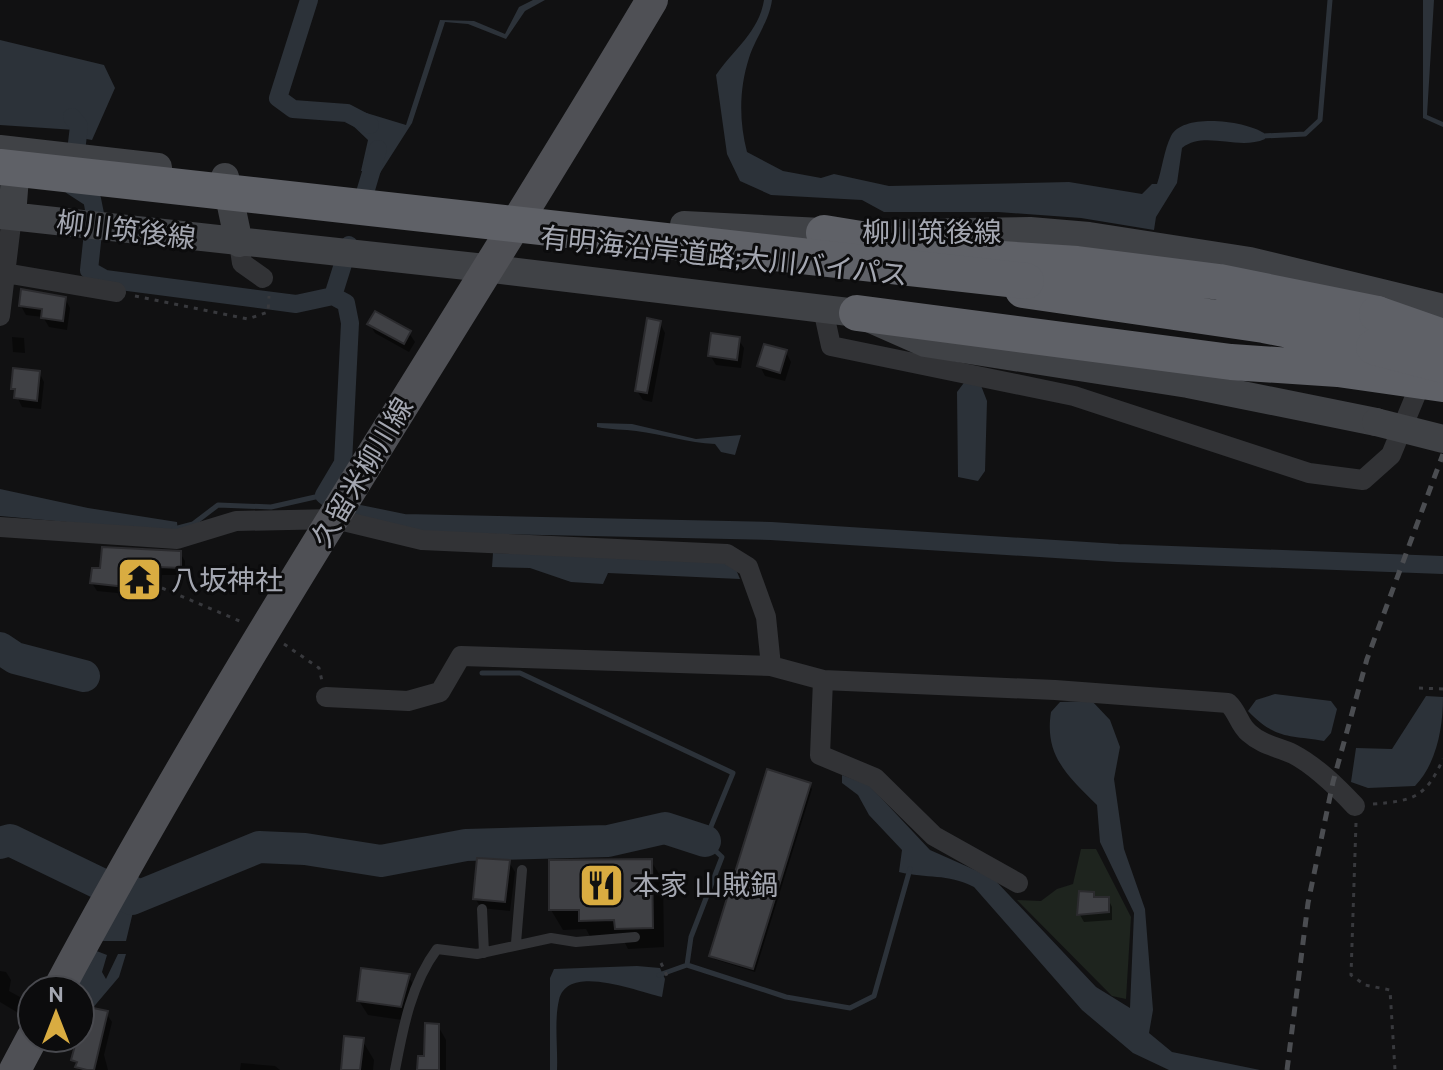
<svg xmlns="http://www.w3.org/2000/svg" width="1443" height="1070" font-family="Cabin,'Noto Sans JP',sans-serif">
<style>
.green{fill:#1e241e}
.water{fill:#2c3239}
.shadow{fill:#0007}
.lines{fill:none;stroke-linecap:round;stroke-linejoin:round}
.stream{stroke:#2c3239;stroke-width:5}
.canal{stroke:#2c3239;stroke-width:18}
.river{stroke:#2c3239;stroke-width:32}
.building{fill:#404145;stroke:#2b2b2e;stroke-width:2}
.path{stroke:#38393d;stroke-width:3;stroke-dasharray:4 6;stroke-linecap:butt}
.lane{stroke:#323336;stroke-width:10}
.street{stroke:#323336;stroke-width:20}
.secondary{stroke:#404246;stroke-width:28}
.primary{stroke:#4f5055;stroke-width:32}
.highway{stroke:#5f6167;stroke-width:36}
.rail{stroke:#4b4d51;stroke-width:5;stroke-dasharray:10 8;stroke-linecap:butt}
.secondary-bridge{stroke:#404246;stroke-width:28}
.highway-bridge{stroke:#5f6167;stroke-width:36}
.labels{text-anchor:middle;stroke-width:6;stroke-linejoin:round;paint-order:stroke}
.street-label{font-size:28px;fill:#a4a7b1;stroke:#0c0c0d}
.poi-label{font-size:28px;fill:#a4a7b1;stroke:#0c0c0d;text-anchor:start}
</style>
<rect width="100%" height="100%" fill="#111112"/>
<path class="green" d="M1081,849H1096L1131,917L1126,999L1112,996L1017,900L1041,901L1057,889L1073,884Z"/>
<path class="water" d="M533,0H545L525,11L506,39L468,24L445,22L412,123L380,173L361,171L368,140L348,121L350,108L406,125L440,20L474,21L505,34L519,7Z
M764,0H772C769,22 755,38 749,58C739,89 739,121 747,152L783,171L821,178L834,174L889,186L1069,182L1142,194L1152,184H1157C1162,169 1164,150 1171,136C1183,112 1246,121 1264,133L1265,139C1238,151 1205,130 1182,148L1177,183L1156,217L1154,230L1081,218L998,212H884L862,200L771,195L740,181L727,154L716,75C733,50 759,32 764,0Z
M1423,0H1434L1427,115L1443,122V127L1423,118Z
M0,40L104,65L115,88L92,140L75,137V130L0,125Z
M966,380L980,383L987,401L985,471L978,481L958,477L957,392Z
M597,423L632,424L696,439L741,435L735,455L721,452L715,444C688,443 663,434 636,431C624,429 611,430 597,427Z
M0,489L88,508L177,522L178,532L0,516Z
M493,553L719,559L735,567L740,579L608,573L603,584L571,582L530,568L492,567Z
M1275,694L1331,701L1337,709L1331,733L1324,741C1289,735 1276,740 1248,711L1256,700Z
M1426,696L1443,697C1443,727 1437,763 1415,786L1368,788L1351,782L1356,748L1392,749Z
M1092,701L1110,720L1120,747L1114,779L1124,849L1145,909L1153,1010L1149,1033L1172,1052L1260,1070H1169L1133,1053L1082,1010L974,887C946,873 928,879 899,872L902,850L869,815L858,795L842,783V775L869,785L930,850L993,878L1096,987L1130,1008L1134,913L1100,842L1097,805C1068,776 1044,756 1051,712L1060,702Z
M212,856L222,875L133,912L126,941H102L135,875L149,884Z
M94,950L107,955L102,972L106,979L118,954H126L119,977L80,1023V990H73Z
M637,966L660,968L665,979L662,997C636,991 567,963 559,1000C554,1021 558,1048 557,1070H550V978L554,969Z"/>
<path class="shadow" d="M65,298L70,308L67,330L49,327L43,317L26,315L21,306Z
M660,323L665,333L652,402L643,400L637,391Z
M370,324L409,333L415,342L409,352L375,333Z
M12,337L24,338L25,353L13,352Z
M738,339L744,348L741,368L716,365L710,355Z
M786,352L791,362L785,381L765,376L760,366Z
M39,372L44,382L41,409L22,407L13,388Z
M180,553L185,561V575H162L158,597L97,591L92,583Z
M810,785L812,789L755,972L714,959L712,955Z
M651,861L663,880L664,947L628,949L623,939L592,940L586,929L563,930L551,910Z
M509,862L515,872L510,911L481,908L475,898Z
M1093,894L1096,899H1108L1112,907V920L1084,922L1080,915Z
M0,971L6,972L11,980L9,991L31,1003L30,1020L0,1002Z
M408,976L417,991L409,1021L368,1015L359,1001Z
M106,1013L112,1022L104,1055L108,1070H79L73,1060L83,1040Z
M438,1026L446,1040V1070H419Z
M362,1040L374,1060L373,1070H344Z
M241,1063L275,1066L280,1070H240Z"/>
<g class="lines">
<path class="stream" d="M1263,136L1305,134L1320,120L1330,0
M174,529L193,524L218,505L271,507L324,495
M482,673H520L733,773L705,841L722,857L691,937L687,965L659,975
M687,965L786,997L850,1008L874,996L910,869"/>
<path class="canal" d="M309,0L278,98L293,109L347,113L370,125
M72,117L79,126L72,186L92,199L95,214L89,270L105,279L296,304L333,296L346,303L350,323L343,463L324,495L334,503
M359,213L378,149
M333,296L349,245
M360,514L404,523L771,531L1118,553L1443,565"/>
<path class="river" d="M0,648L15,658L84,676
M0,843L10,840L132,899L259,847L305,849L381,861L466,845L608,841L665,828L705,841"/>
</g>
<path class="building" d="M21,289L66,297L63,321L41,318L42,309L19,306Z
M375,311L411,331L404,344L367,324Z
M647,318L661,321L647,393L635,391Z
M711,333L740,337L737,360L708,356Z
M764,344L787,350L780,373L757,366Z
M13,368L40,371L37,401L14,398L15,389H11Z
M102,547L181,551V568L158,567L154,590L90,583L92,568H100Z
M767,769L811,783L753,969L709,956Z
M477,858L510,860L505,902L473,899Z
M652,859L653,928L615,929L614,920L579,921V910H549V860Z
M1079,891L1094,892V897H1109V912L1077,915Z
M361,968L410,974L401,1007L357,1001Z
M93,1008L108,1011L94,1070H87L75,1067L77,1062L71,1060L77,1038H81L87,1016L91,1017Z
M425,1023L439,1024V1070H417L418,1056H424Z
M344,1036L364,1038L360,1070H341Z"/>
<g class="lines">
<path class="path" d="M135,296L248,319L268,312L269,296
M162,588L242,622
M284,644L319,668L322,681
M1419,688L1443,689
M1373,804C1414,801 1426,797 1443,759
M1356,823L1351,975L1365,985L1390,990L1395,1070
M661,963L669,980"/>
<path class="lane" d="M482,909L484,953
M516,943L522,870
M395,1070C403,1028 411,984 437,949L477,954L551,938L576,942L635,937"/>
<path class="street" d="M239,243L242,263L263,278
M5,273L116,292
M823,309L831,346L1074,396L1309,473L1363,480L1391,455L1417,392
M0,316L12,216
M0,527L177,539L236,521L335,519L422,540L727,554L748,567L766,617L771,666
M823,680L820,755L875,778L934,836L1018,883
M326,697L408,701L440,692L461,656L771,666L823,680L1055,690L1228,703C1238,712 1239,725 1249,733C1262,745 1278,747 1293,754C1316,766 1337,787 1355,806"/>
<path class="secondary" d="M0,149L158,167
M225,177L239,243
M0,215L485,268L857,313L925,343L1188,384L1376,422
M12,216L17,151
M684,225L842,233
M896,233L1030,231L1089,236L1250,261L1443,308"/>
<path class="primary" d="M58,990C240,650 455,331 652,0
M15,1070L32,1038"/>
<path class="highway" d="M824,233L971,257L1077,264L1219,282L1377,314
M1023,290L1264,325L1374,347
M857,313L1231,362L1338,369L1443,384"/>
<path class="rail" d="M1287,1070L1308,903L1333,782L1367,659L1443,454"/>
<path class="secondary-bridge" d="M1376,422L1443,439"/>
<path class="highway-bridge" d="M0,167L1026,281
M1377,314L1443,337
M1374,347L1443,365"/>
</g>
<defs>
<symbol id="temple-square" viewBox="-11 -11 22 22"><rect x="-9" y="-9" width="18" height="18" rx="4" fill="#d9ac41" stroke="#0c0c0d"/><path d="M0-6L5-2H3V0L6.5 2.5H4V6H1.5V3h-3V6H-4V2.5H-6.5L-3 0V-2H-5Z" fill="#111"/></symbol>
<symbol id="restaurant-square" viewBox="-11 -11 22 22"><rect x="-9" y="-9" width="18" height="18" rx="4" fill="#d9ac41" stroke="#0c0c0d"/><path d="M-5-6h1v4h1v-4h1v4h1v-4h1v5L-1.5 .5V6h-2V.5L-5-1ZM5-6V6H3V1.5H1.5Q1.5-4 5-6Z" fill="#111"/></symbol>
</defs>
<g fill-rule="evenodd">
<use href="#temple-square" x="114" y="554" width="51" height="51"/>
<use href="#restaurant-square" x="576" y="860" width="51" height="51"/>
</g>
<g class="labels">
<g class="street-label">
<text transform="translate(126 230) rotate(7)" y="10">柳川筑後線</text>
<text x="932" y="242">柳川筑後線</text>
<text transform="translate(724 256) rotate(6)" y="10">有明海沿岸道路;大川バイパス</text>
<text transform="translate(362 472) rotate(-59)" y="10">久留米柳川線</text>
</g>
<g class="poi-label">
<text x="171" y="590">八坂神社</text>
<text x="632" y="895">本家 山賊鍋</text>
</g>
</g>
<g transform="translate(56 1014)"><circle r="38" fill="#0c0c0d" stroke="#494a4f" stroke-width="2"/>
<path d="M0-6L14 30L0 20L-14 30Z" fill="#d9ac41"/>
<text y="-12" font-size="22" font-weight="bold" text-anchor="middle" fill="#a4a7b1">N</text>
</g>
</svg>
